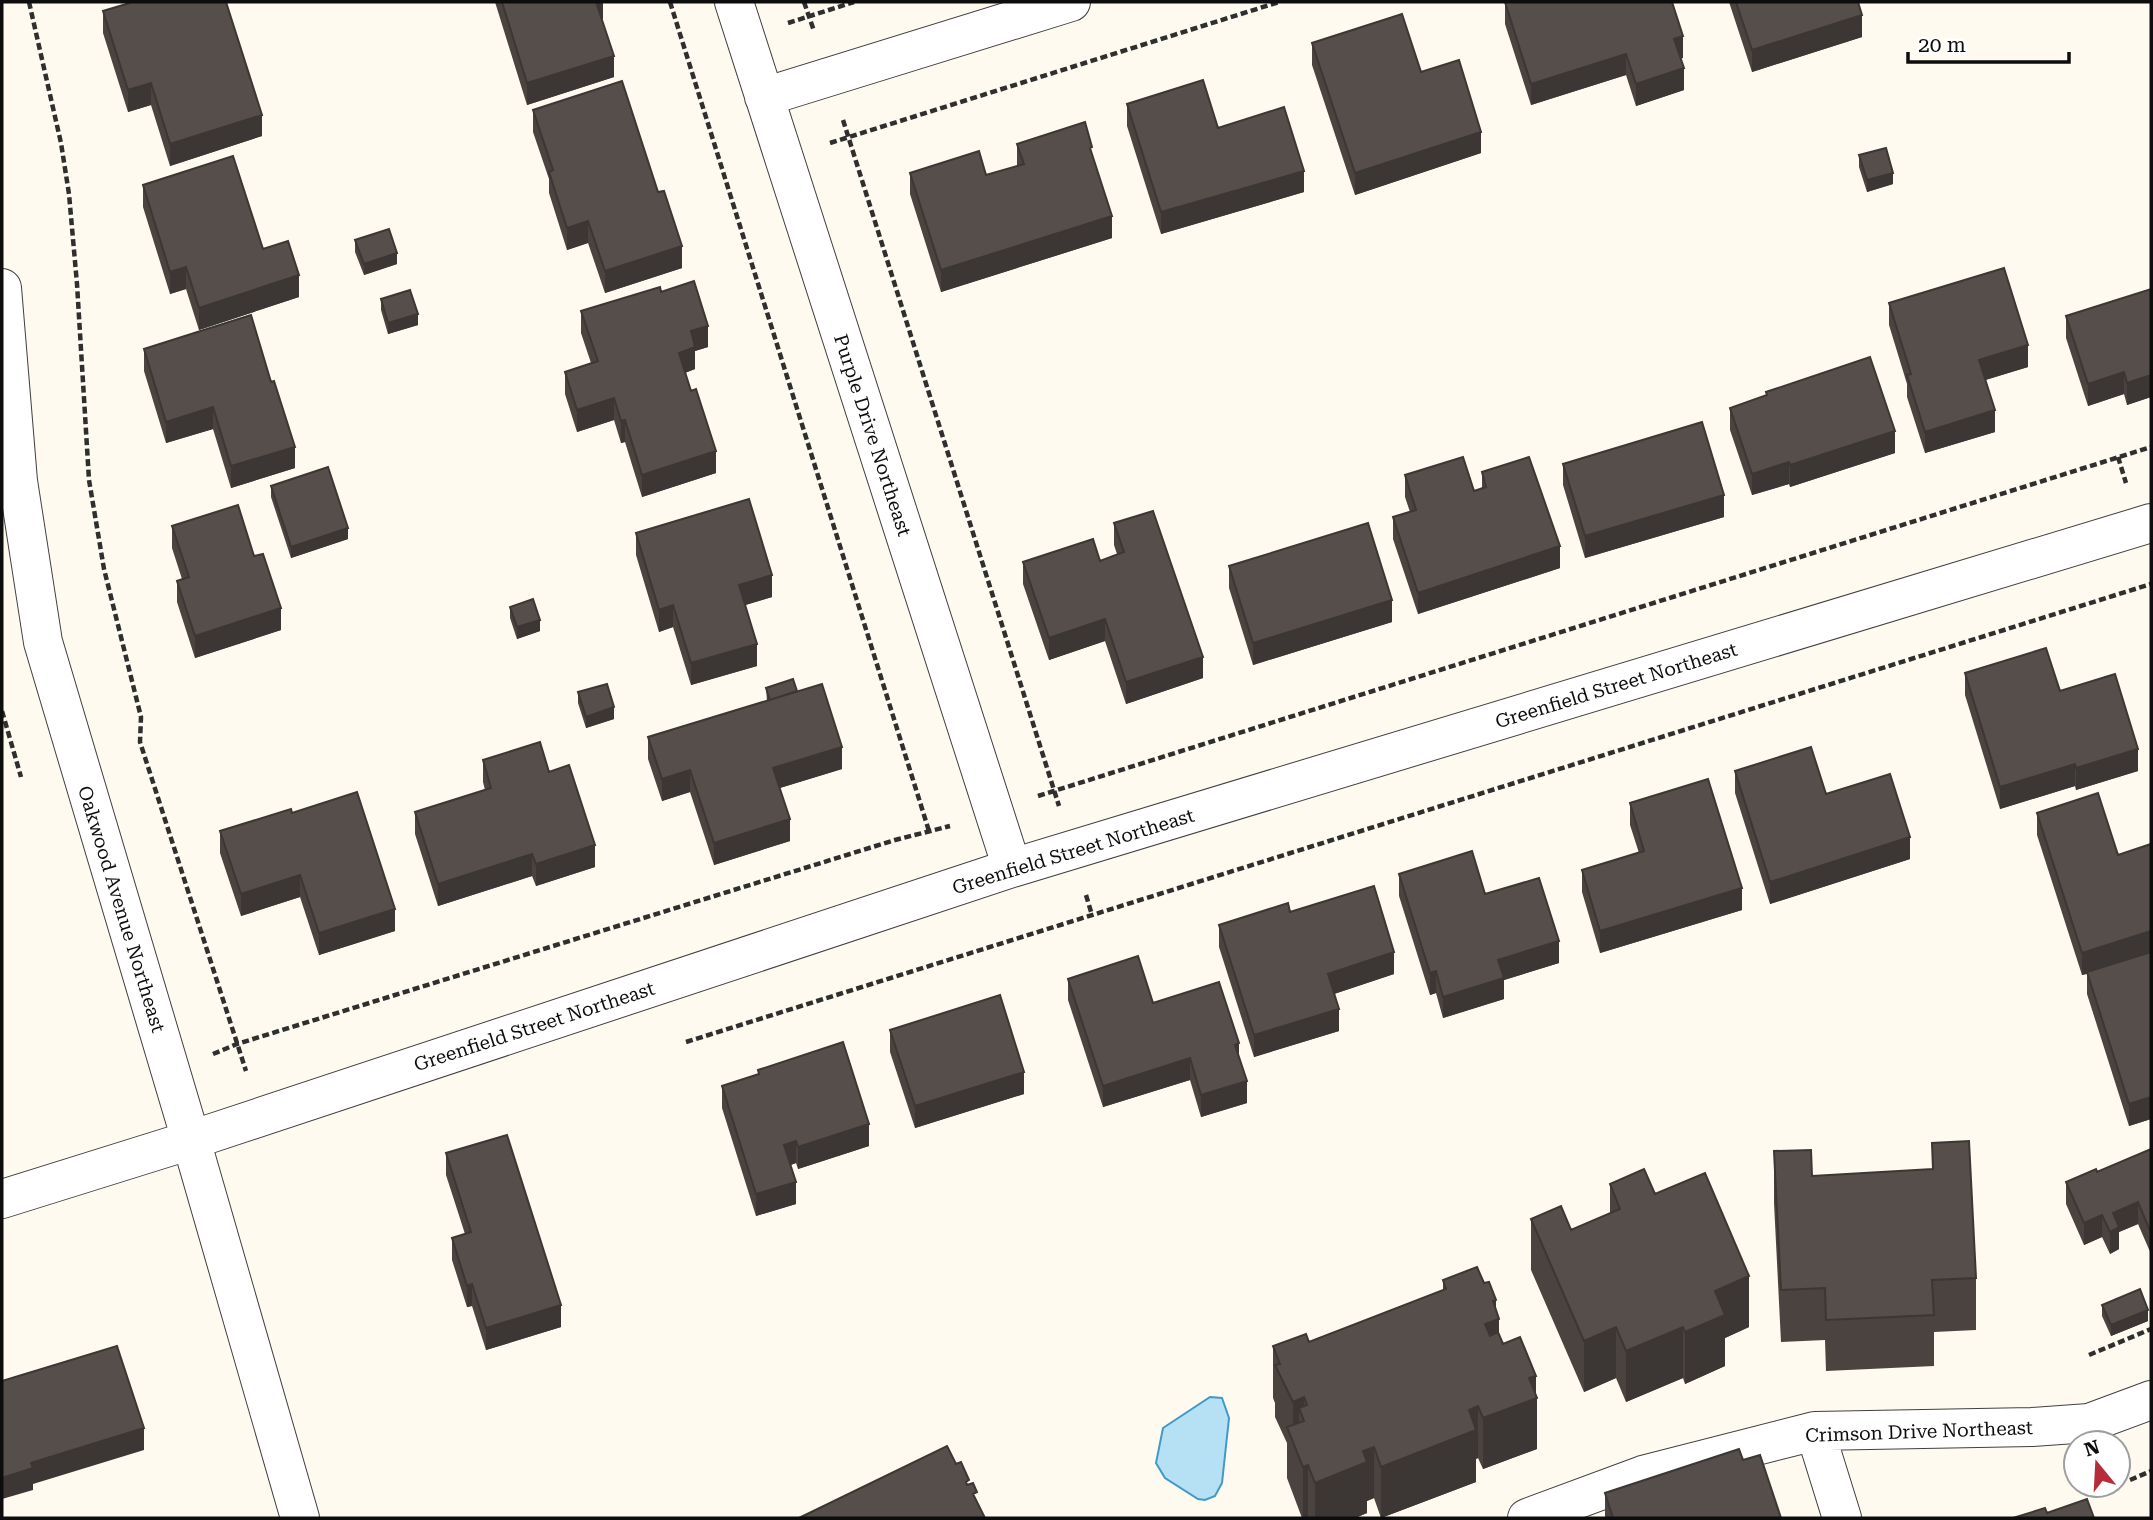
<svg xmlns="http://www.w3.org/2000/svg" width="2153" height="1520" font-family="'Roboto Serif',serif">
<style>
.water{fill:#b6e0f3;stroke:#4099c7;stroke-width:2}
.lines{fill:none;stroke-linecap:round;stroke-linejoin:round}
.street-casing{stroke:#404040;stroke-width:40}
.path{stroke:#2f2f2f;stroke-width:4.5;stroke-dasharray:7 3.5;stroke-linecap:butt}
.street{stroke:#fff;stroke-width:38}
.wall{fill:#4a4340}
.shaded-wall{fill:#3c3734}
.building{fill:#564e4a;stroke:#3c3734;stroke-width:2}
.labels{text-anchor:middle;stroke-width:7;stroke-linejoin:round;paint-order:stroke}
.street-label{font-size:19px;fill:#0d0d0d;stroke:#fff}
</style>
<rect width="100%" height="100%" fill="#fefaef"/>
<path class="water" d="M1210,1397L1222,1398L1229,1418L1222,1483L1215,1496L1205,1500L1198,1499L1165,1478L1156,1463L1163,1428Z"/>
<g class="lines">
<defs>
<path id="street" d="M734,2L1012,868
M764,97L1071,2
M2,288L18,481L43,642L191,1140L300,1518
M2,1199L191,1140L1012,868L2151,523
M1815,1431L1842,1518
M1527,1518L1643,1475L1815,1431L2032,1427L2089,1423L2151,1400"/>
</defs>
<use href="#street" class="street-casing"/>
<path class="path" d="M29,2L61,143L69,194L77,284L89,480L104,569L141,717L140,742L246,1071
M670,2L929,831
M804,2L814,31
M788,23L854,2
M843,120L1059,806
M830,143L1279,2
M2118,457L2126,483
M2,711L21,777
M1038,796L2151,447
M1086,895L1092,915
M686,1042L2151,584
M213,1054L237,1044L895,840L950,826
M2089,1355L2151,1329
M2130,1480L2151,1471"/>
<use href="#street" class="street"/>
</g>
<path class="wall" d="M495,2H603V19H602L614,77L527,105Z
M1505,2L1683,58H1681L1684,90L1636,106L1626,75L1531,105L1505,24Z
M1729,2H1858L1862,37L1752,72Z
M103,11L262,136L170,166L151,105L128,112L103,33Z
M1312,43L1421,72L1481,153L1355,195L1312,65Z
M1127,104L1218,128L1304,192L1161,234L1127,126Z
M533,110L682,268L605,293L588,243L567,250L549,193V179L533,132Z
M1017,144L1092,154L1112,238L941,292L910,194V173L986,175L1017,166Z
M1859,155L1893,184L1867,192L1859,167Z
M143,185L263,249L299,297L199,330L186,289L170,294L143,207Z
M355,240L397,264L364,275L355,252Z
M2151,289V397L2127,405L2124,394L2088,406L2066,338V316Z
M661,292L708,347L695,351V369L685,373L716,473L642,497L625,442L621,443L614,420L577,432L565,394V372L591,363L581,333V311Z
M381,299L418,325L388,334L381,310Z
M1889,303L2028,367L1985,380L1995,432L1925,453L1907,397V384L1889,325Z
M144,349L271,382L295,468L231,488L213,429L166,443L144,371Z
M1766,392L1895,453L1790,487L1789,484L1752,495L1730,430V408L1766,396Z
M1563,464L1724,517L1585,558L1563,485Z
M1482,472L1560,568L1418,614L1393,539V517L1410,512L1405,497V475L1474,491L1482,488Z
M271,486L348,539L291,558L271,497Z
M1114,523L1203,678L1126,704L1105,641L1049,660L1023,584V562L1100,561L1117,554L1114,545Z
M172,526L254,556L281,630L195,658L177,602V581L182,579L172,548Z
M636,533L772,597L745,605L757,666L691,685L673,627L659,632L636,555Z
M1229,566L1392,622L1253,665L1229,588Z
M510,607L540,631L517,639L510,618Z
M1965,673L2060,691L2138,771L2076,790L2075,786L2000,809L1965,695Z
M766,688L797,691L842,769L780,788L790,841L714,865L690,792L662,801L648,759V737L767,701Z
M578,692L614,719L586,728L578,703Z
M483,760L549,772L595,867L536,886L532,876L438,906L415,834V812L485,790L483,782Z
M1735,771L1826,794L1910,859L1770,904L1735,793Z
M1630,803L1742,910L1600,953L1582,892V870L1639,853L1630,825Z
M292,813L395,931L319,955L300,897L241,916L220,853V831Z
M2037,813L2118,855L2151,844V1119L2129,1126L2087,994V974L2082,975L2037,835Z
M1399,874L1485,894L1559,963L1504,980V999L1443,1018L1436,993L1430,995L1399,896Z
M1290,912L1394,974L1334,994L1339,1031L1254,1057L1219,947V925Z
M1068,979L1153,1003L1239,1058L1247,1103L1201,1117L1190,1080L1103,1107L1068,1000Z
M890,1030L1024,1094L915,1128L890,1052Z
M758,1070L869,1146L798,1169L796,1163L791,1165L796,1204L756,1216L722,1108V1086L758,1075Z
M1932,1143L1976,1278V1330L1934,1332V1366L1826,1371L1825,1340L1781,1342L1774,1203V1151L1812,1176L1932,1169Z
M2151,1149V1254L2138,1224L2119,1232V1249L2110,1254L2102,1237L2084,1245L2066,1204V1182L2097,1172Z
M446,1153L561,1327L486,1350L472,1306L467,1307L452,1260V1238L465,1234L446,1175Z
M1610,1184L1655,1194L1749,1327L1725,1338V1366L1685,1384L1683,1378L1626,1402L1616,1378L1584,1392L1531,1270V1219L1571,1230L1610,1214Z
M1443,1280L1484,1283L1496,1310L1499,1335L1503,1344L1536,1394L1537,1449L1483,1469L1478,1458L1476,1459V1482L1381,1518L1374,1498L1367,1501V1513L1355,1518H1309L1308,1517L1302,1518L1287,1478V1443L1275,1417V1403L1273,1398V1346L1309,1342L1443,1290Z
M2102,1305L2148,1321L2111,1336L2102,1316Z
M1743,1460L1781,1518H1605V1493Z"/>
<path class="shaded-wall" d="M595,2H603V19L595,21Z
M1862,15V37L1752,72V50Z
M1683,36V58L1674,61V39Z
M1626,54V75L1531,105V84Z
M614,56V77L527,105V83Z
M1684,68V90L1636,106V84Z
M151,83V105L128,112V90Z
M262,115V136L170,166V144Z
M1481,132V153L1355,195V173Z
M1304,171V192L1161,234V212Z
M1893,173V184L1867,192V180Z
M1112,216V238L941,292V270Z
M588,221V243L567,250V228Z
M682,246V268L605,293V271Z
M397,253V264L364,275V264Z
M186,267V289L170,294V272Z
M299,275V297L199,330V308Z
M418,314V325L388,334V323Z
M708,326V347L695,351V369L679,375V353L691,331Z
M2028,345V367L1979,382V360Z
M2124,372V394L2088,406V384Z
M2151,375V397L2127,405V383Z
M614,398V420L577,432V410Z
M213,407V429L166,443V422Z
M1995,410V432L1925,453V432Z
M625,420V442L621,443V421Z
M1895,431V453L1790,487V465Z
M295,447V468L231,488V466Z
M716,451V473L642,497V475Z
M1789,462V484L1752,495V474Z
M1724,495V517L1585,558V536Z
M348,528V539L291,558V547Z
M1560,546V568L1418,614V593Z
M772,575V597L739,607V585Z
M1392,600V622L1253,665V643Z
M673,605V627L659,632V610Z
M281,608V630L195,658V636Z
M1105,619V641L1049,660V638Z
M540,620V631L517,639V627Z
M757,644V666L691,685V663Z
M1203,657V678L1126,704V682Z
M614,707V719L586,728V717Z
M842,747V769L773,790V768Z
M2138,749V771L2076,790V768Z
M2075,764V786L2000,809V787Z
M690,770V792L662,801V779Z
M790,819V841L714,865V843Z
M1910,837V859L1770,904V882Z
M595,845V867L536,886V864Z
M532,854V876L438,906V884Z
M300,875V897L241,916V894Z
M1742,888V910L1600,953V931Z
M395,909V931L319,955V933Z
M2151,931V953L2082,975V953Z
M1559,941V963L1504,980V999L1443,1018V997L1498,960Z
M1394,952V974L1328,996V974Z
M1436,971V993L1430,995V973Z
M1339,1009V1031L1254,1057V1035Z
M1239,1043V1065L1235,1045Z
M1190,1058V1080L1103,1107V1086Z
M1024,1072V1094L915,1128V1106Z
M1247,1081V1103L1201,1117V1095Z
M2151,1097V1119L2129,1126V1104Z
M869,1124V1146L798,1169V1147Z
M796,1141V1163L784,1167V1145Z
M796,1182V1204L756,1216V1194Z
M2138,1202V1224L2119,1232V1249L2110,1254V1232L2113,1213Z
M2102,1215V1237L2084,1245V1223Z
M1749,1276V1327L1725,1338V1366L1685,1384V1332L1715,1291Z
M472,1284V1306L467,1307V1286Z
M1496,1300V1320L1499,1319V1370L1485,1324L1493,1301Z
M561,1305V1327L486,1350V1328Z
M2148,1310V1321L2111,1336V1325Z
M1616,1327V1378L1584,1392V1341Z
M1683,1327V1378L1626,1402V1351Z
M1536,1376V1398H1537V1449L1483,1469V1418L1529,1378Z
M1304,1397V1449V1421L1299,1408V1451L1293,1441V1402Z
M1478,1406V1458L1476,1459V1482L1381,1518V1467L1469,1410Z
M144,1428V1450L33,1484V1490L2,1499V1478L31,1463Z
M1374,1447V1498L1367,1501V1513L1355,1518H1315V1483L1363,1451Z
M1308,1465V1517L1303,1518V1467Z"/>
<path class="building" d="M133,2H226L262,115L170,144L151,83L128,90L103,11Z
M502,2H596L614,56L527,83Z
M1505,2H1672L1683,36L1674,39L1684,68L1636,84L1626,54L1531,84Z
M1736,2H1858L1862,15L1752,50Z
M1402,14L1421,72L1459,60L1481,132L1355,173L1312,43Z
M1203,80L1218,128L1284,107L1304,171L1161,212L1127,104Z
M622,81L658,192L664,191L682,246L605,271L588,221L567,228L549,172L553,170L533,110Z
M1085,122L1092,147L1090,148L1112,216L941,270L910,173L979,151L986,175L1024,164L1017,144Z
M1886,148L1893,173L1867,180L1859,155Z
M233,156L263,249L288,241L299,275L199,308L186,267L170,272L143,185Z
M389,229L397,253L364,264L355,240Z
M2004,268L2028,345L1979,360L1995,410L1925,432L1907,375L1911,374L1889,303Z
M694,281L708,326L691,331L695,347L679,353L691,391L696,389L716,451L642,475L625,420L621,421L614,398L577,410L565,372L598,361L581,311L660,287L661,292Z
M2151,289V375L2127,383L2124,372L2088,384L2066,316Z
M410,290L418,314L388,323L381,299Z
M251,315L271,382L274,381L295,447L231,466L213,407L166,422L144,349Z
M1870,357L1895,431L1790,465L1789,462L1752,474L1730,408L1767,395L1766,392Z
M1702,422L1724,495L1585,536L1563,464Z
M1463,457L1474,491L1486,487L1482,472L1529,457L1560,546L1418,593L1393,517L1416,510L1405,475Z
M328,467L348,528L291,547L271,486Z
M749,499L772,575L739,585L757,644L691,663L673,605L659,610L636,533Z
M238,505L254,556L263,554L281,608L195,636L177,581L189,577L172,526Z
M1153,511L1203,657L1126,682L1105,619L1049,638L1023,562L1093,539L1100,561L1124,552L1114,523Z
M1368,523L1392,600L1253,643L1229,566Z
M533,599L540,620L517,627L510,607Z
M2046,648L2060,691L2115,674L2138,749L2076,768L2075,764L2000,787L1965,673Z
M793,679L797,691L770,700L766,688Z
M607,684L614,707L586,717L578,692Z
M822,684L842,747L773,768L790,819L714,843L690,770L662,779L648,737Z
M540,742L549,772L569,765L595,845L536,864L532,854L438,884L415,812L491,788L483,760Z
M1811,747L1826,794L1890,774L1910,837L1770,882L1735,771Z
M1708,779L1742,888L1600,931L1582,870L1644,851L1630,803Z
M357,792L395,909L319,933L300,875L241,894L220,831L291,809L292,813Z
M2098,793L2118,855L2151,844V931L2082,953L2037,813Z
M1472,851L1485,894L1539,878L1559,941L1498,960L1504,978L1443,997L1436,971L1430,973L1399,874Z
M1374,886L1394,952L1328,974L1339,1009L1254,1035L1219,925L1288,903L1290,912Z
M2151,952V1097L2129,1104L2087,972Z
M1138,956L1153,1003L1219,982L1239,1043L1235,1045L1247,1081L1201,1095L1190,1058L1103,1086L1068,979Z
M1000,995L1024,1072L915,1106L890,1030Z
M843,1042L869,1124L798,1147L796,1141L784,1145L796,1182L756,1194L722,1086L759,1074L758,1070Z
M507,1135L561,1305L486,1328L472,1284L467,1286L452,1238L471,1232L446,1153Z
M1969,1141L1976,1278L1932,1280L1934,1315L1826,1320L1825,1288L1781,1290L1774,1151L1811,1150L1812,1176L1933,1169L1932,1143Z
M2151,1149V1233L2138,1202L2113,1213L2119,1227L2110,1232L2102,1215L2084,1223L2066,1182L2096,1169L2097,1172Z
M1644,1169L1655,1194L1705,1173L1749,1276L1715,1291L1725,1315L1685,1332L1683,1327L1626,1351L1616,1327L1584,1341L1531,1219L1561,1206L1571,1230L1620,1209L1610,1184Z
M1477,1267L1484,1283L1489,1282L1496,1300L1493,1301L1499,1319L1485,1324L1490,1336L1498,1332L1503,1344L1520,1337L1536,1376L1529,1378L1537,1398L1483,1418L1478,1406L1469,1410L1476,1430L1381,1467L1374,1447L1363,1451L1367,1462L1315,1483L1308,1465L1303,1467L1287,1427L1304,1421L1299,1408L1307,1405L1304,1397L1293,1402L1275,1365L1280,1364L1273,1346L1306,1334L1309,1342L1446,1289L1443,1280Z
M2140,1289L2148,1310L2111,1325L2102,1305Z
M117,1346L144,1428L31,1463L33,1468L2,1478V1381Z
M947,1446L956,1464L961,1462L969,1480L966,1482L967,1485L973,1483L977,1492L973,1494L985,1518H799Z
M1739,1449L1743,1460L1760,1455L1781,1518H1613L1605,1493Z
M2087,1499L2094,1518H2013L2045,1508L2047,1513Z"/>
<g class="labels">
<g class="street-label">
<text transform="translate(873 435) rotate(72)" y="7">Purple Drive Northeast</text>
<text transform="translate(1616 685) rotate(-17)" y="7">Greenfield Street Northeast</text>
<text transform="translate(1073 851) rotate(-17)" y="7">Greenfield Street Northeast</text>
<text transform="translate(122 909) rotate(73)" y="7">Oakwood Avenue Northeast</text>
<text transform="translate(534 1026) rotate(-18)" y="7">Greenfield Street Northeast</text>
<text transform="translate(1919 1431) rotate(-2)" y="7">Crimson Drive Northeast</text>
</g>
</g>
<rect width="2153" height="1520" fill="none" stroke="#0d0d0d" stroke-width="7"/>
<g transform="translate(2097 1464) rotate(342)"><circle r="33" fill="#ffffff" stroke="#9e9e9e" stroke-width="2"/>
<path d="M0-5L12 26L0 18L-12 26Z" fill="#b72c3b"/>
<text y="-10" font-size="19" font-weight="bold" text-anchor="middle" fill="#0d0d0d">N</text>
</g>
<path d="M1908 52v10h161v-10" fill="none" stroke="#0d0d0d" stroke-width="3.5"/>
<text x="1918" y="52" font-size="21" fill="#0d0d0d" stroke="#ffffff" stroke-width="5" paint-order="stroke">20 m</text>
</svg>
